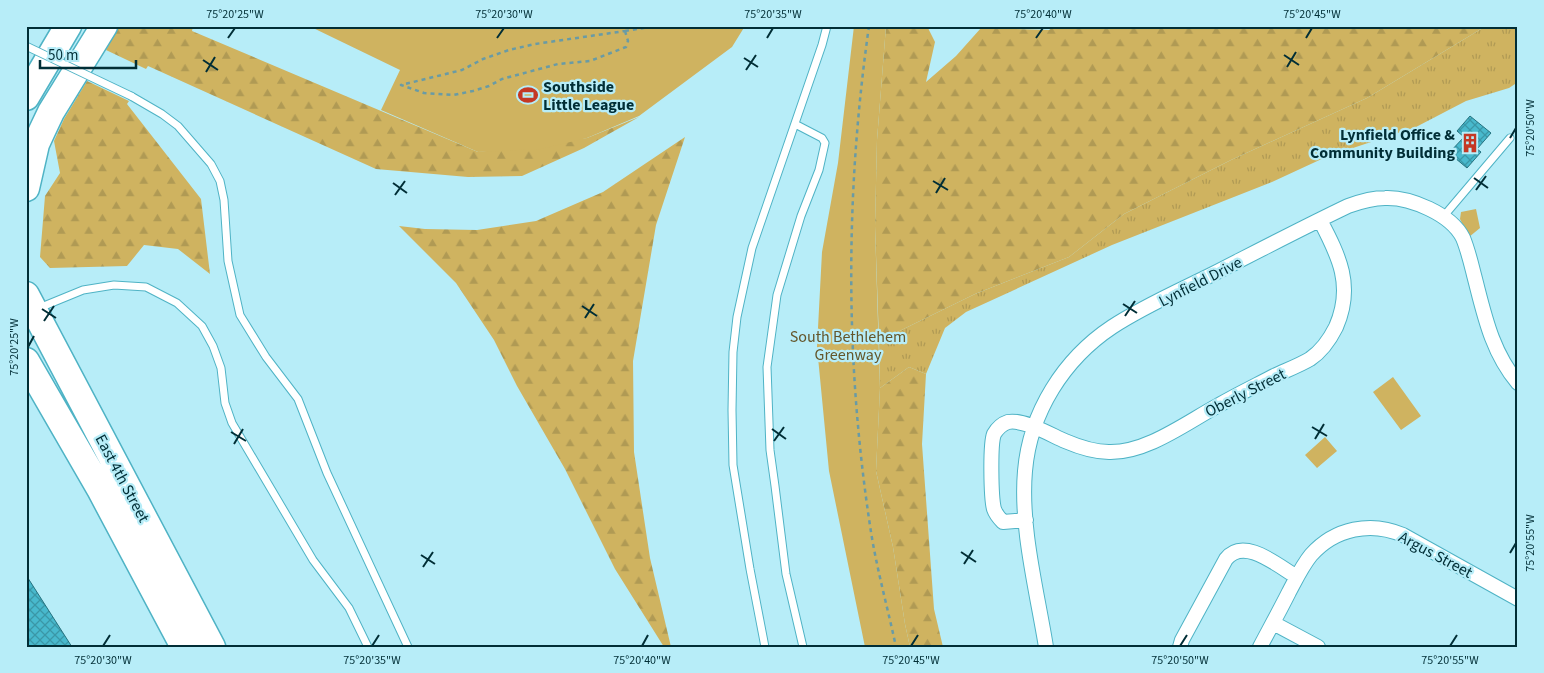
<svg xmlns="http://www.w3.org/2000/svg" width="1544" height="673" font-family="'Source Sans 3',sans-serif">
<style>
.grass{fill:url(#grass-tufts)}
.forest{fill:url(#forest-firs)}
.park{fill:#cfb360}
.building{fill:url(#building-cross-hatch);stroke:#24727f}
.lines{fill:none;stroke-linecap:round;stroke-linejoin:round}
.lane-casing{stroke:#4fb3c5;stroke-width:9}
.street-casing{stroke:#4fb3c5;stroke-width:16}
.highway-casing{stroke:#4fb3c5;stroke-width:29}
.path{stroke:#699ba5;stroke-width:2.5;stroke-dasharray:4 4;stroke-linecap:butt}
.lane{stroke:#fff;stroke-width:7}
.street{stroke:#fff;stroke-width:14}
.highway{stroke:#fff;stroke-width:26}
.lane-bridge-casing{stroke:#4fb3c5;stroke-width:9;stroke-linecap:butt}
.lane-bridge{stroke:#fff;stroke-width:7}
.ticks{fill:none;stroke:#012e36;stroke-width:2}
.labels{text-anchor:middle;stroke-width:4.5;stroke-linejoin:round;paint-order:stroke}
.poi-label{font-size:16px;font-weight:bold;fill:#012e36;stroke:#b7edf8;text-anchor:start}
.street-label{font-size:16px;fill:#012e36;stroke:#b7edf8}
.park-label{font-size:16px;fill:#64562b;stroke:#b7edf8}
.neatline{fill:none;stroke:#012e36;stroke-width:2}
.ticks-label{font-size:12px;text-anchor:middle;fill:#012e36}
</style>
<defs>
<pattern id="grass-tufts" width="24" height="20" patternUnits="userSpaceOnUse" patternTransform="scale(1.25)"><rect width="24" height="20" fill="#cfb360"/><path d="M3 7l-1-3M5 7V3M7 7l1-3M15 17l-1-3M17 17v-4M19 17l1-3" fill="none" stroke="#b09a54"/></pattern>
<pattern id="forest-firs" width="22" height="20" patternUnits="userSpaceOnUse" patternTransform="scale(1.25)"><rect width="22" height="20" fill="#cfb360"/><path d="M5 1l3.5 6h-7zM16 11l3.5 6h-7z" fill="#b09a54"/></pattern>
<pattern id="building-cross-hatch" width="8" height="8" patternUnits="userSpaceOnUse" patternTransform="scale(1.25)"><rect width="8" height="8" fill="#48b9cd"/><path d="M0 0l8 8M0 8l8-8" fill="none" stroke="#3a97a7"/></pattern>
</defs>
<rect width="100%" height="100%" fill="#b7edf8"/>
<path class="grass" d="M1486,26H1518V82L1509,88L1466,101L1416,127L1326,157L1272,182L1112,245L966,312L945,328L926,374L909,367L880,388L879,341L975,294L1069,257L1124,214L1231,160L1367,98Z"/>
<path class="forest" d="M119,26H193L192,31L478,152L587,138L639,117L584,148L522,176L468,177L376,169L148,66L146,69L106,50Z
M886,26H927L935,42L926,82L956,56L981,28L1049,30L1055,26H1486L1367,98L1231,160L1124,214L1069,257L975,294L879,341L875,226L877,140Z
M87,81L129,101L127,104L201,199L210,274L178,249L144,245L127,266L50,268L40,257L45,196L60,173L54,141L64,119Z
M685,137L656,225L633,361L634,452L650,558L671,647H664L615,569L565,469L517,386L494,340L456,283L399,226L425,229L477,230L536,221L603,192Z
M909,367L926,374L922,444L934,609L943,647H910L905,624L893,547L876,471L880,388Z"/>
<path class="park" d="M309,26H745L732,47L639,116L587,138L541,149L478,152L381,110L400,70Z
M854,26H886L877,140L875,226L880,388L876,471L893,547L905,624L910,647H865L829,471L817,347L822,252L838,163Z
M1476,209L1480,228L1469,237L1460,219L1461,212Z
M1393,377L1421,416L1401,430L1373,392Z
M1325,437L1337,451L1317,468L1305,455Z"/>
<path class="building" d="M1470,116L1491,133L1477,149L1481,152L1467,168L1449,153L1464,137L1457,131Z
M26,575L72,647H26Z"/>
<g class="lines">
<defs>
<path id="lane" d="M131,96L162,114L178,126L211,164L220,181L224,200L228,261L240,315L266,357L298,399L327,473L408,647
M795,124L822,138L825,143L819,170L801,216L777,295L767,367L770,450L775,486L786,574L803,647
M1443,217L1510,138
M39,308L83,290L114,285L146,287L177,303L202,326L213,346L221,368L225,403L232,423L313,560L349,608L368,647
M765,647L750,569L733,465L732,410L733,352L737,317L752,248L822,45L827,26"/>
<path id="street" d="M1026,520L1003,522C999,518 996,515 994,509C991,498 990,444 994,434C997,429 1002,424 1008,422C1024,419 1051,435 1065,441C1079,447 1094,452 1109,452C1147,453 1187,422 1219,405C1238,394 1257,385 1276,375C1287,370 1300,365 1310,359C1322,351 1330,339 1336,327C1354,286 1339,256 1320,220
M1273,623L1318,647
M1046,647C1037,591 1020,527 1025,471C1030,412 1064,359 1112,327C1144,306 1179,291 1213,274C1258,251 1302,228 1348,206C1359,202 1372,198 1385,198C1410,197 1451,214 1463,238C1468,250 1471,263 1474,275C1484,313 1491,351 1518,383
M1180,647L1182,640L1226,559C1244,536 1278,566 1297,577
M1260,647C1270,628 1280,610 1289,592C1296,579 1302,566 1311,555C1335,528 1371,521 1403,535L1518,599"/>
<path id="highway" d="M26,97L68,26
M26,188L36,144L42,131L51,112L104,26
M26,295L212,647
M26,361L100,489L184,647"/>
</defs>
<use href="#lane" class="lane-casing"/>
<use href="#street" class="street-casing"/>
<use href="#highway" class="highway-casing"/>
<path class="path" d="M869,26C845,194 845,365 871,532C877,570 888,609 896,647
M625,31L628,41L626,47L590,61L558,64L502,79L489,86L473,91L453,95L424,93L401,85L462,70L483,59L509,50L535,44Z
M625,31L656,26"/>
<use href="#lane" class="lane"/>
<use href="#street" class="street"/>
<use href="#highway" class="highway"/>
<defs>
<path id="lane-bridge" d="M26,46L131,96"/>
</defs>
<use href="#lane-bridge" class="lane-bridge-casing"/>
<use href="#lane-bridge" class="lane-bridge"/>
</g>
<path class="ticks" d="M228,38L235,28M497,38L504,28M767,38L773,28M1036,38L1043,28M1306,38L1312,28M1284,55L1299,65M744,58L758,67M203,60L218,70M1287,67L1296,52M746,70L756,55M206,72L215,57M1510,138L1516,128M1474,178L1488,188M933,181L948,190M393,183L407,193M1476,190L1486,176M936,193L945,178M395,195L405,181M1123,304L1137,313M582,306L597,316M42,309L56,318M1125,316L1135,301M585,318L594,304M44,321L54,306M28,347L34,336M1312,427L1327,436M772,429L786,439M231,432L246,441M1315,439L1324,424M774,441L784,427M234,444L243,429M961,552L976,562M1510,553L1516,543M421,555L435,564M964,564L973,550M423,567L433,552M103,646L110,635M372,646L379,635M642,646L648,635M911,646L918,635M1180,646L1187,635M1450,646L1457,635"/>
<defs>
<symbol id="stadium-bare" viewBox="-9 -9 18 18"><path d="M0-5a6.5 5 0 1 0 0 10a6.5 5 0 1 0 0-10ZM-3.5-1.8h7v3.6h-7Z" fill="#c43824" stroke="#b7edf8" stroke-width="2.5" paint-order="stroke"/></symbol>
<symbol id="building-bare" viewBox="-9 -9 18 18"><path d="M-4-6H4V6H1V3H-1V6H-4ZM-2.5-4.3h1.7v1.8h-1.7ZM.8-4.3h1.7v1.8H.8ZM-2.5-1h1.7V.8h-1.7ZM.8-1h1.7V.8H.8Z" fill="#c43824" stroke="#b7edf8" stroke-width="2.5" paint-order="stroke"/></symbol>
</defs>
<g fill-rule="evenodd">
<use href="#stadium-bare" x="514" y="81" width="28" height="28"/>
<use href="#building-bare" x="1456" y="129" width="28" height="28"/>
</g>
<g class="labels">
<g class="poi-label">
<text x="543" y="92">Southside<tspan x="543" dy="18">Little League</tspan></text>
<text x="1455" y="140" text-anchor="end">Lynfield Office &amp;<tspan x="1455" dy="18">Community Building</tspan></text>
</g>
<g class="street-label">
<text transform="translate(1200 281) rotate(-27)" y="6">Lynfield Drive</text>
<text transform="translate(1245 392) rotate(-27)" y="6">Oberly Street</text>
<text transform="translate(123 478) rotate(62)" y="6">East 4th Street</text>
<text transform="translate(1436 554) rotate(28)" y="6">Argus Street</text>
</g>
<g class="park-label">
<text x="848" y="342">South Bethlehem<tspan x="848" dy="18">Greenway</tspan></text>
</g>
</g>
<rect width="1544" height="673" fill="none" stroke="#b7edf8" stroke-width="55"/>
<path d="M40 60v8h96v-8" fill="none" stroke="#012e36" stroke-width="2.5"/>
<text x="48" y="60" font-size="15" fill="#012e36" stroke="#b7edf8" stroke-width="4" paint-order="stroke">50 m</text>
<rect x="28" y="28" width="1488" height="618" class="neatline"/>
<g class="ticks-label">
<text x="235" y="18">75°20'25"W</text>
<text x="504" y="18">75°20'30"W</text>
<text x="773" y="18">75°20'35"W</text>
<text x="1043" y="18">75°20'40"W</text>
<text x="1312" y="18">75°20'45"W</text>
<text transform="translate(1530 128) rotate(-90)" y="4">75°20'50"W</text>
<text transform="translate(14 347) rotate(-90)" y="4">75°20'25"W</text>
<text transform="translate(1530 543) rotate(-90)" y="4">75°20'55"W</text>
<text x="103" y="664">75°20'30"W</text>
<text x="372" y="664">75°20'35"W</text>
<text x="642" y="664">75°20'40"W</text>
<text x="911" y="664">75°20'45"W</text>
<text x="1180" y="664">75°20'50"W</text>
<text x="1450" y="664">75°20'55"W</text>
</g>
</svg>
